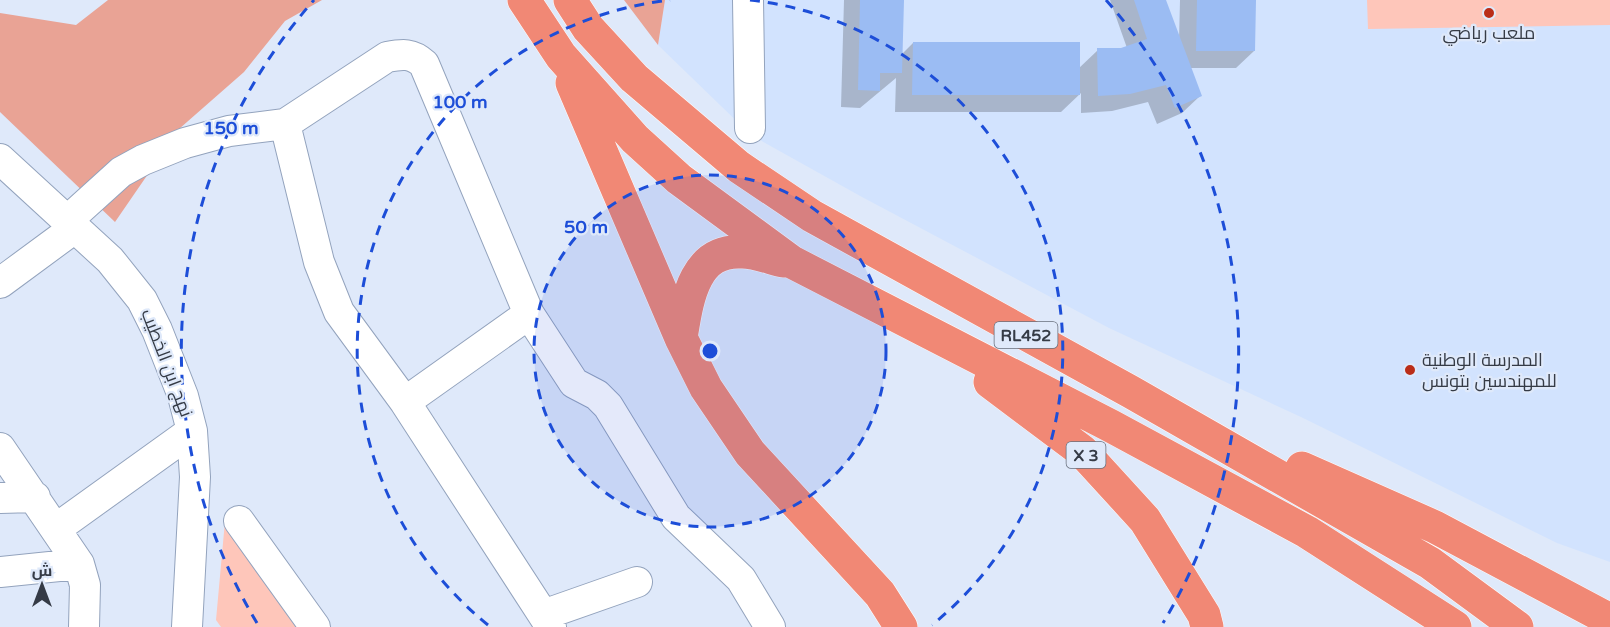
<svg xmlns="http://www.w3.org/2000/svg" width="1610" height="627" font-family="'Varela Round',Cairo,sans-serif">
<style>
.built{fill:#d2e3fe}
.green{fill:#fec6ba}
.forest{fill:#e9a395}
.shadow{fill:#0003}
.building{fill:#9bbcf3}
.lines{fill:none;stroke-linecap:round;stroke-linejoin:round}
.minor-casing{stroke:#93a3bd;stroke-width:32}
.highway-casing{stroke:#fff;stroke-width:34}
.minor{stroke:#fff;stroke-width:30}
.highway{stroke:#f18875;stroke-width:33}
.ring{fill:none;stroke:#1d4ed8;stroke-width:3;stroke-dasharray:10 8}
.poi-dot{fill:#ba2d19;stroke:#dfe9fa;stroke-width:2}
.labels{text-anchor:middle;stroke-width:4.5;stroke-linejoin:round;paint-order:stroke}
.shield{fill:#dfe9fa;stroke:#686f7c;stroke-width:1.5}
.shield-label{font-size:16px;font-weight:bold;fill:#353b46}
.poi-label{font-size:18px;fill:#353b46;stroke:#dfe9fa}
.street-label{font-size:18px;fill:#353b46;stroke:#dfe9fa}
.centre{fill:#1d4ed8;stroke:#dfe9fa;stroke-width:3}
.ring-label{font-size:18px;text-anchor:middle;font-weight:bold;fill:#1d4ed8;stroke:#dfe9fa;stroke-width:4.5;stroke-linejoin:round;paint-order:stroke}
</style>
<rect width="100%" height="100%" fill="#dfe9fa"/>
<path class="built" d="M665,0H1610V562L1557,543L1301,417L1109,328L862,197L751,135L658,45Z"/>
<path class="green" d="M1367,0H1610V25L1368,29Z
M225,521L296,627H221L216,620Z"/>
<path class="forest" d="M108,0H322L285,21L244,72L179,129L115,222L0,112V13L76,25Z
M624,0H665L658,45Z"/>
<path class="shadow" d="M844,0H903L901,55L913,43L1078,69L1098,50L1127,48L1110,0H1164L1179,41L1180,0H1254V51L1236,68H1190L1200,96L1182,113L1157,124L1148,102L1112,111L1081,113V93L1061,112H895L896,78L860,108L841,107Z"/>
<path class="building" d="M860,0H904L902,73H880V91L858,90Z
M1134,0H1166L1202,96L1175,108L1166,85L1130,94L1098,96L1097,48H1121L1147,39Z
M1197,0H1256L1255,51H1196Z
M913,42H1080V95H912Z"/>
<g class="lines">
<defs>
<path id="minor" d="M748,0L750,128
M285,124L319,262L339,312L405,402L551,627
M0,159L110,260L142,300L157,330L183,396L192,431L195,477L187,627
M68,220L121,172L143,160L185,143L229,131L285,124L387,57C403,54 412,53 424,64L529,314L405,402
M0,283L76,227
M529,314L574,383L597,395L608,406L676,517L741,579L770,627
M0,448L79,564L85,585L84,627
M0,498L35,497
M239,521L315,627
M57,528L192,431
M0,572L79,564
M546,614L637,582"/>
<path id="highway" d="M524,0L561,56L635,139L679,179L792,262L1111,426L1307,532L1455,627
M570,0L588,28L634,78L739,167L812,216L1131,392L1430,563L1517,627
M572,83L681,338C687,302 693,249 742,252C755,252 770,258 783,261
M681,338L706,388L750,453L880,594L901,627
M990,382L1082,451L1145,520L1204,615L1207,627
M1302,468L1435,527L1610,620"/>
</defs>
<use href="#minor" class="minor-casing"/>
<use href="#highway" class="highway-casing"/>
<use href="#minor" class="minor"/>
<use href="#highway" class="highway"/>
</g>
<circle cx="710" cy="351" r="176" fill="#1d4ed8" fill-opacity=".12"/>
<g class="ring">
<circle cx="710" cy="351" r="176"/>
<path d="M488 625A353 353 0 0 1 670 0M750 0A353 353 0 0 1 932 625"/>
<path d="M257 623A529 529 0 0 1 314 0M1106 0A529 529 0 0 1 1163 623"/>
</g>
<g class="poi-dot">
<circle cx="1489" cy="13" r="6"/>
<circle cx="1410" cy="370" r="6"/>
</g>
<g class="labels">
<g class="shield">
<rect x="994.5" y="322" width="63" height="26" rx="4.5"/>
<rect x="1066.5" y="442" width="39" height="26" rx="4.5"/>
</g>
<g class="shield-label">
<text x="1026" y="341">RL452</text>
<text x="1086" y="461">X 3</text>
</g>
<g class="poi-label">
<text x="1489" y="39">ملعب رياضي</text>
<text x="1422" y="366" text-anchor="start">المدرسة الوطنية<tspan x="1422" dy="21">للمهندسين بتونس</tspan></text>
</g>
<g class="street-label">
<text transform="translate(167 363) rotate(69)" y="6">نهج ابن الخطيب</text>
</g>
</g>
<circle cx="710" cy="351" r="9" class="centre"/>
<g class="ring-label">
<text x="460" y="108">100 m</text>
<text x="231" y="134">150 m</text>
<text x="586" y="233">50 m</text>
</g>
<g transform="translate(42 585)" stroke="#dfe9fa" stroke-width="4.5" paint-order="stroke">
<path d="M0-4.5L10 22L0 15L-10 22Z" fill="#353b46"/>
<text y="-9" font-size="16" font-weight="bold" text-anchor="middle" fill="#353b46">ش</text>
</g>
</svg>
